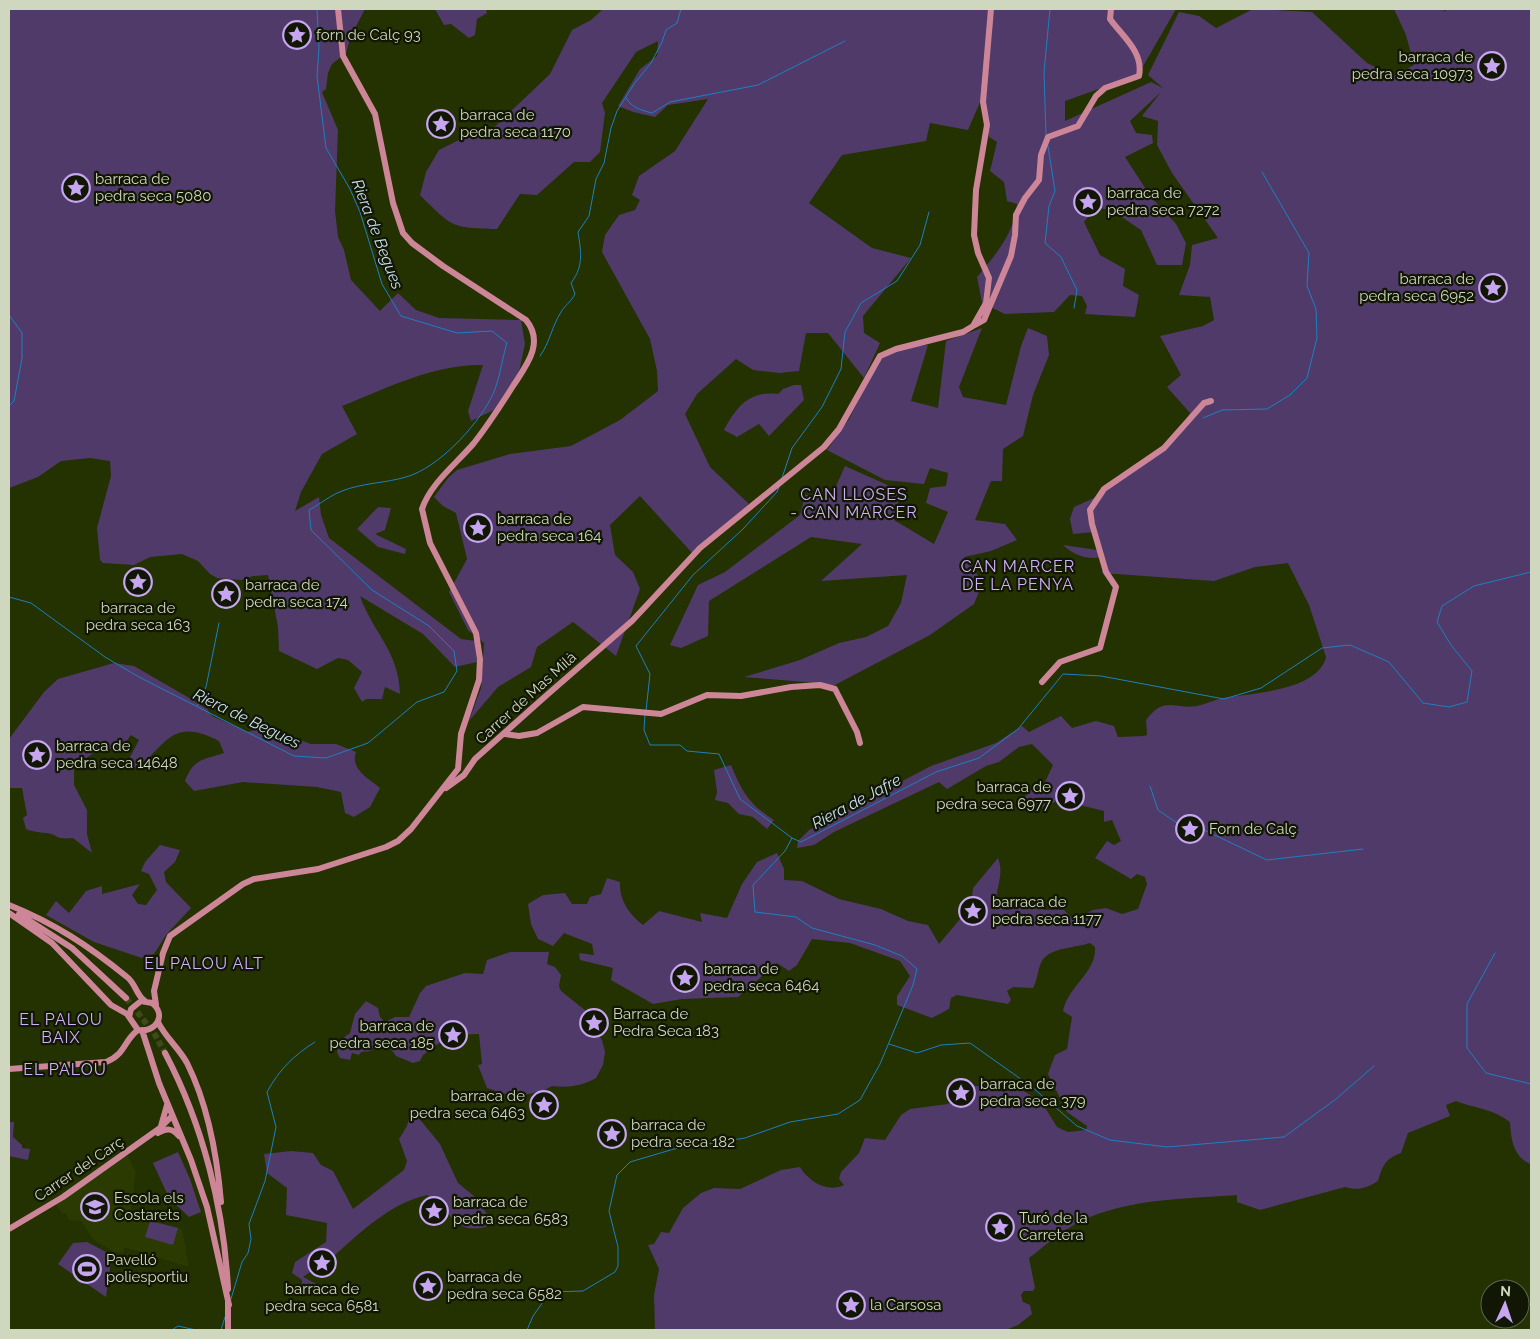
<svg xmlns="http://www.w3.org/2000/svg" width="1540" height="1339" font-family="Raleway,sans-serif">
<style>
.built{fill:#2b3a00}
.green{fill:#503a6a}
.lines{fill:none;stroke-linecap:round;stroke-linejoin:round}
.stream{stroke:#1d80c1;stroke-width:1}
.secondary-tunnel{stroke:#3e4a1c;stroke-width:6;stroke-dasharray:6 3;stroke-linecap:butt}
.secondary{stroke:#cd8697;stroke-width:6}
.labels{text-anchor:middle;stroke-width:4.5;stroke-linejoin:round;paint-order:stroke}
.poi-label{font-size:15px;fill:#cfd8be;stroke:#111704;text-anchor:start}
.street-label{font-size:15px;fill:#cfd8be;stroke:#111704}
.water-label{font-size:16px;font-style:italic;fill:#cadff0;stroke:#111704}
.neighbourhood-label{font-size:16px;letter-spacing:1px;fill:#d0b2f7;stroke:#111704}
</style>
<rect width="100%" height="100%" fill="#243100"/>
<path class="built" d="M126,1152L136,1172L130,1214L182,1229L189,1267L127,1248H124L123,1253L114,1252L94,1240L81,1221L68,1220L66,1213L62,1214L55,1202Z"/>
<path class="green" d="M9,9H365L351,36L346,53L332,64L328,73L326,89L322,92L338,130L335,211L338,237L344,250L351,280L380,311L398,293L416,310L439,318L521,320L525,344L519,372L494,410L471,421L468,411L483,365C434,364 387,388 342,406L357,434L322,454L301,492L295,511L319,497L321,515L329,538L461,639L476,641L477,662L455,667L423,634L360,596C373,633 399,651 400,694L385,687L382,699H366L362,702L354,688L362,672L348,660L338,658L317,669L279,651L278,627L268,575L253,576L241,580L217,578L210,574L198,561L182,554L150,557L134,565L103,563L100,560L97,528L111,476L110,461L90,458L61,461L38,477L9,488Z
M435,9H486L487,13L477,19L475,35L469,38L451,24L444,25Z
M603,9H1176L1138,75L1065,101V121L1151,82L1163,88L1148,75L1179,12L1199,16L1216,28L1253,9L1312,12L1367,63L1394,76L1414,65L1406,35L1394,9H1443L1445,12L1446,9H1531L1530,1164C1513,1156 1511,1139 1510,1122C1494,1109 1474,1108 1456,1101L1446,1105L1450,1116L1408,1133L1401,1153C1385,1159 1383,1165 1378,1181C1367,1188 1358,1191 1345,1187L1260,1210L1237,1202V1195C1185,1199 1128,1198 1079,1222C1061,1231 1045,1246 1029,1258L1035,1288L1033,1291H1024L1021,1295L1023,1302L1030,1305L1032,1314L1018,1325L1006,1330H655L654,1295L659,1269L648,1245L654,1244L661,1232L669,1233L683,1208L701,1193L714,1188L740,1189L781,1170L800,1167C809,1182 828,1193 844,1185L839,1179L841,1172L859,1153L865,1138L885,1140L901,1115L910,1109L948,1104L959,1093L974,1086H988L1003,1092L1018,1088L1029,1094L1046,1109L1057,1127L1068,1132L1086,1130L1087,1126L1067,1112L1048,1074L1055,1055L1067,1049L1072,1017L1063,1011C1068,986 1097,972 1095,947L1090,943C1076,948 1050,947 1042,961C1038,967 1038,979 1033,988L1013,987L1007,991L1011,1000L1008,1004L957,995L951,998L949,1009L932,1018L897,1005V996L910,976L900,961L850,943L812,939L797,965L789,971L777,963L738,997L682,999L653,1004L611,980L613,968L580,960L579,953L594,955L592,944L564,933L553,946L538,939L531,924L528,904L543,895L565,893L572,904H587L590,897L601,894L607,878L620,882C619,900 629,914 643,925L659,911L702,922L700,913L727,918L742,884L757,862L777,853L784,869V880L802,881L839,899L881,909L908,921L928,925L939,944L971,906L973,888L998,858C1004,873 997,885 996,901L1006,910L1035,905L1045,910H1064L1073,919L1093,910L1106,908L1122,914L1138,909L1147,884L1145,877L1137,874L1131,879L1095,858L1107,841L1114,845L1121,841L1112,820L1104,822V811L1059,800L1041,808L1021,801L1033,788L1045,782L1053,765L1032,744L1019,747L999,762L986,766L947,789L939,782L834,832L814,845L797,848L798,841L809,830L931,766L996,743L1022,726L1029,732L1061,716L1072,728L1096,721L1114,726L1118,737L1144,736L1147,735L1146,720C1165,695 1174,710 1197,706C1206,704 1214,700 1223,698C1251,693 1318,691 1326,657L1309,605L1288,563L1255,567L1214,581L1102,573L1103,557C1088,560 1075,556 1063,545L1097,550L1094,532L1073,534L1070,519L1074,507L1103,494L1127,472L1171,443L1190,413L1167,387L1181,375L1160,336L1203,326L1214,320L1210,297L1179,295L1190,265L1192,245L1218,238L1172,173L1157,145L1158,121L1142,116L1161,92L1130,121L1136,133L1152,135L1153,143L1125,157L1151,197L1176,224L1186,243L1182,265H1157L1141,230L1113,211L1096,207L1084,222L1100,255L1125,269L1123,286L1139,295L1135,317L1085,314L1087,306L1082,296L1070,295L1054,312L1005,314L982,303L977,277C996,254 1014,234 1017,204L1007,201L1004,182L990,171L997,142L989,137L981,100L968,130L930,123L926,141L842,155L809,203L872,248L911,258L863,316L864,333L880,343L864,378L828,333H806L799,371L779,373L753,370L736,359L697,394L685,414L710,467L749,504L693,554L640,496L610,525L615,555L633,572L640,589L616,656L573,622L537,647L531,667L498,687L469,721L481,688L484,643L468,630L449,592L467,559L456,513L443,506L434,497L448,478L457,470L510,454L571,446L620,420L658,391L657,371L650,339L602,252L605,235L619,215L635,210L640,200L632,195L639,176L675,151L708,99L668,105L655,117L633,112L618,106L640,69L657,56L658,41L636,52L602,103L605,113L600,152L590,162H574L537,195L520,194L497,229C451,228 452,227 420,195L426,172L439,150L463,138L485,136L550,74L572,30L591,20Z
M982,328L959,387L963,397L1006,405L1021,346L1028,328L1047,336L1049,355L1033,395L1023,436L1003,449L1002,481H991L975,520L1005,524L1017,540L991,551L964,557L983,582L974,604L930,635L833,686L806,682L744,677L800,660L839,643L866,637L888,626L901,603L907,575L821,581L862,544L811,537L709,601L708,636L681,648L670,645L698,585L725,572L800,515L805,495L833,493L845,466L901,491L894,520L934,544L948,512L926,503L930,488L946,486L948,473L930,468L924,484L885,480L827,450L849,419L881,356L912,346L928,345L911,401L938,408L946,341Z
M794,385H801L804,400L769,436L759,424L737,437L724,430C737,406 749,391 778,394L783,389Z
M378,507L391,508L385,530L375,534L406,549L405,554L378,547L357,529Z
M114,663L134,666L191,699L207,709L212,716L248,732L262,727L311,744H336L356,752C350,769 368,778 380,788L370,807L354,817L345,813L341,792L317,787L243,782L194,791L185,781C194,758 203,760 224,753L219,741C175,719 169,739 140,767L131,768L130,757L139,740L131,735L118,752L103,746L74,767V785L87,810V834L92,853L73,838C54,840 58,834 46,833C38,832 33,832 26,829L23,818L27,815L22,788H9V739L44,692L58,679Z
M731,765C743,793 748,803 774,820L767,829L753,817L739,814L728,803L715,800L717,792L714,770Z
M160,845L180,850L175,862L164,872L166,882L191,908L166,935L154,954L142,958L94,942L46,915L56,901L69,913L86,891L102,886V894L140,884L132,895L138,904L146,905L157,890L149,874L141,871L145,862Z
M510,952H549L547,964L555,967L561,975L559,986L561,991L586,1011L594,1029L602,1040L605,1052L603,1065L596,1078C581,1086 569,1088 552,1086L543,1091L515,1097L487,1088L478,1065L482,1064L479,1034L450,1035L423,1055L420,1061L413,1063L396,1056L388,1045L387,1050L372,1048L371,1051L361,1052L359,1055L352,1053L350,1060L340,1058L337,1052L339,1041L350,1033L355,1014L366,1001L378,1008L380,1017L385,1022L395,1017H409L420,993L426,986L465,973L483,974L487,960Z
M412,1106L417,1116L440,1144L458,1183L474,1196L490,1218L488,1226C454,1237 452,1210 427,1195C391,1203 362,1231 336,1254C326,1262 314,1269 303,1277L326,1289L320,1293L301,1295L302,1280L292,1273L295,1262L326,1242L327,1223L286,1215L287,1188L267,1173L264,1154L291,1151L313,1153L321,1165L333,1171L353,1209L404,1170L407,1161L399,1139L407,1126Z
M9,1122H14L13,1137L22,1145V1148L30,1149L28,1160L9,1156Z
M178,1152L190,1179L201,1212L189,1217L169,1198L153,1163Z
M150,1221L178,1228L173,1245L145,1237Z
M87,1242L112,1255L106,1297L58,1264L73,1243Z"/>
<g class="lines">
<path class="stream" d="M626,98C632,108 641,110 652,113L670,102L758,85L845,41
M1046,135L1044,72L1050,9
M1048,146L1055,191L1049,206L1045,243L1061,257L1077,290L1074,308
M9,315L22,333V358L14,401L9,406
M540,356C550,342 552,326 561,312C565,305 571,302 575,294L571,283C584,266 581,252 578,232L589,216L596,179L604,163L611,128L617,111L634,84L651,63L662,42L666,30L677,23L681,9
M1203,418L1222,410L1267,409L1290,395L1307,378L1317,338L1316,309L1307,286L1309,253L1262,172
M782,478L792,448L822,407L841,369L845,332L861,303L897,281L920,245L929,212
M9,597L31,603L105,657L139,677L294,756L326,758L368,743L417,702L444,692L457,671L454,651L429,626L372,590L311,530L309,510C320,504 331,495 342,491C362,483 386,483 406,477C438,468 476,427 491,398C500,381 501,362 507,343L492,331L457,333L401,316L382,284L360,212L350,189L326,148L317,76L319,48L317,9
M197,706L206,687L219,623
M646,711L650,674L636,646L693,575L743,529L777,492L779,487
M645,715L644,730L650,745H680L687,751L719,754L740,799L792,838
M1150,786L1158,810L1177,823L1202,829L1267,860L1363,849
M1495,953L1467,1004V1048L1486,1073L1531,1084
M889,1044L917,1053L941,1045L970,1043L1032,1087L1077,1126L1110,1140L1167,1147L1284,1137L1336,1099L1374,1066
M231,1299L242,1262L248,1253L251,1239L249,1224L265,1181L276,1127L267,1092C279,1070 294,1055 315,1042
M172,1330L178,1326L196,1330
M221,1330L225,1317
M527,1330L533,1316L550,1292L583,1291L615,1272L618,1266V1247L609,1211L617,1175L630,1162L674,1149L745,1138L790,1122L838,1114L860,1100L880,1064L913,985L917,969L902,956L875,945L812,928L796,917L755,912L753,885L785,851L792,838L801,842L936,772L979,758L1018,729L1063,674L1101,676L1224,699L1261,688L1322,648L1350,645L1389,662L1423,703L1449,707L1467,702L1472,671L1451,645L1437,622L1442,606L1474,586L1531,572"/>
<path class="secondary-tunnel" d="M126,998L154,1033L165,1053"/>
<path class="secondary" d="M975,325L984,320L1011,256L1015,235L1016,215L1025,198L1039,180L1041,155L1048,137L1078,126L1096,96L1105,88L1139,76C1144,52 1122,36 1110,19L1111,9
M1042,682L1060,662L1100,648L1116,587L1106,572L1092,524L1090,510L1104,489L1164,448L1204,403L1211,401
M505,734L519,736L537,733L583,707L661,714L707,695L741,696L791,687L820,685L835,689L857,732L860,743
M446,788L464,775L475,759L548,694L632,621L700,548L824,447L839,429L880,356L896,349L963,332L973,326L986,303L989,278L978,253L974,235L976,190L987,125L983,102L991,9
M9,905C54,923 89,946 127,977C136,984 136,995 145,1001
M9,913L52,943L111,1005L127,1014L138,1030C156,1033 167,1015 152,1003L141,1001L131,1009L129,1017
M19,914L72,948L126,998
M156,1005L154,991L163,953L170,936L243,884L254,879L318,869L386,847L398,841L411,829L458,769L461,734L479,680L480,659L476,633L430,543L422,509C430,484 457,463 474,443C488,425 501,405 513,386C526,366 545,343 526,320L443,266L412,243L403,233L393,203L375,114L343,56L338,9
M158,1022C165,1037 179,1048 187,1063C208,1105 217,1155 221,1202
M142,1030L159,1083L191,1160L207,1207L229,1305
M165,1053C203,1125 224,1208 228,1289
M9,1069L106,1062C125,1055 124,1040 138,1030
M161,1126L167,1105
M158,1133C167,1128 172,1128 179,1136
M9,1229L63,1197L160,1128L172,1116
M228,1302V1330"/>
</g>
<defs>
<symbol id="sight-ring" viewBox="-11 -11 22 22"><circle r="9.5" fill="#111704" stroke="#c6a6f0" stroke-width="1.5"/><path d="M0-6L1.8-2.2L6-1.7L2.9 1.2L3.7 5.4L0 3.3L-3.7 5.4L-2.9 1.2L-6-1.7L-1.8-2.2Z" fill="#c6a6f0"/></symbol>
<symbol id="school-ring" viewBox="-11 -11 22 22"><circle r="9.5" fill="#111704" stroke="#c6a6f0" stroke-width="1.5"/><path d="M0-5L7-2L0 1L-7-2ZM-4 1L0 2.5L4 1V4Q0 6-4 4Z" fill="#c6a6f0"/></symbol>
<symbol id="stadium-ring" viewBox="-11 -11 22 22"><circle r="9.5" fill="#111704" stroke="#c6a6f0" stroke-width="1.5"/><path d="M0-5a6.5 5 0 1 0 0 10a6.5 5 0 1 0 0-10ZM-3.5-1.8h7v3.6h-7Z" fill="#c6a6f0"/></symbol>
</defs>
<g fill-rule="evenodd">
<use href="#sight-ring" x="281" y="19" width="32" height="32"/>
<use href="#sight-ring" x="1476" y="50" width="32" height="32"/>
<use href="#sight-ring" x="425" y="108" width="32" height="32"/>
<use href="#sight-ring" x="60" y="172" width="32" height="32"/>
<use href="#sight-ring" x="1072" y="186" width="32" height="32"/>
<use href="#sight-ring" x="1477" y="272" width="32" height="32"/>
<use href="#sight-ring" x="462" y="512" width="32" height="32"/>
<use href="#sight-ring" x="122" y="566" width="32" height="32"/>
<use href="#sight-ring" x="210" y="578" width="32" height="32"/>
<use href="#sight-ring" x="21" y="739" width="32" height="32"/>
<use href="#sight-ring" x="1054" y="780" width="32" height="32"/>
<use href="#sight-ring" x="1174" y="813" width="32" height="32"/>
<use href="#sight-ring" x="957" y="895" width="32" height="32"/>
<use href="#sight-ring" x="669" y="962" width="32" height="32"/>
<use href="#sight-ring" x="578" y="1007" width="32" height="32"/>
<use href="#sight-ring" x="437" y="1019" width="32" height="32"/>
<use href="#sight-ring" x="945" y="1077" width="32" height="32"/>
<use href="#sight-ring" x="528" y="1089" width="32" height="32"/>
<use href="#sight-ring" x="596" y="1118" width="32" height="32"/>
<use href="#school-ring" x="79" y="1191" width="32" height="32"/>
<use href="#sight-ring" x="418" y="1195" width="32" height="32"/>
<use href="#sight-ring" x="984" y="1211" width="32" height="32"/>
<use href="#sight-ring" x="306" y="1247" width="32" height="32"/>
<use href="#stadium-ring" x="71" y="1253" width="32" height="32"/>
<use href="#sight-ring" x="412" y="1270" width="32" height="32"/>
<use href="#sight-ring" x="835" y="1289" width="32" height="32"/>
</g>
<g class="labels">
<g class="poi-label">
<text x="316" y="40">forn de Calç 93</text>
<text x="1473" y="62" text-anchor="end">barraca de<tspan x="1473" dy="17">pedra seca 10973</tspan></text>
<text x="460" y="120">barraca de<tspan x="460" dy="17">pedra seca 1170</tspan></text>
<text x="95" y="184">barraca de<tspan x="95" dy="17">pedra seca 5080</tspan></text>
<text x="1107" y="198">barraca de<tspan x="1107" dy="17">pedra seca 7272</tspan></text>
<text x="1474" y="284" text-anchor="end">barraca de<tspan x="1474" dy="17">pedra seca 6952</tspan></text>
<text x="497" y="524">barraca de<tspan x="497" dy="17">pedra seca 164</tspan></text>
<text x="245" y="590">barraca de<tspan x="245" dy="17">pedra seca 174</tspan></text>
<text x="138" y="613" text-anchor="middle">barraca de<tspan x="138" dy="17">pedra seca 163</tspan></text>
<text x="56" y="751">barraca de<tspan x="56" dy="17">pedra seca 14648</tspan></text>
<text x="1051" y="792" text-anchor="end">barraca de<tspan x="1051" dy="17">pedra seca 6977</tspan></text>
<text x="1209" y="834">Forn de Calç</text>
<text x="992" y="907">barraca de<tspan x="992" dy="17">pedra seca 1177</tspan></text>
<text x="704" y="974">barraca de<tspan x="704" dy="17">pedra seca 6464</tspan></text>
<text x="613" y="1019">Barraca de<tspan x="613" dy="17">Pedra Seca 183</tspan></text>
<text x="434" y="1031" text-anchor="end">barraca de<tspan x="434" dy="17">pedra seca 185</tspan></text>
<text x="980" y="1089">barraca de<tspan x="980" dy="17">pedra seca 379</tspan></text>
<text x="525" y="1101" text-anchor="end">barraca de<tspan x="525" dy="17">pedra seca 6463</tspan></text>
<text x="631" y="1130">barraca de<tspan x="631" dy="17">pedra seca 182</tspan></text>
<text x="114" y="1203">Escola els<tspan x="114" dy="17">Costarets</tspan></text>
<text x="453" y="1207">barraca de<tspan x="453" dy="17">pedra seca 6583</tspan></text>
<text x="1019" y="1223">Turó de la<tspan x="1019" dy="17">Carretera</tspan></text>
<text x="106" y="1265">Pavelló<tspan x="106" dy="17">poliesportiu</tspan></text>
<text x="447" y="1282">barraca de<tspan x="447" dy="17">pedra seca 6582</tspan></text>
<text x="322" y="1294" text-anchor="middle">barraca de<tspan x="322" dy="17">pedra seca 6581</tspan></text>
<text x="870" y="1310">la Carsosa</text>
</g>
<g class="street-label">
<text transform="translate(526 698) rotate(-42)" y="5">Carrer de Mas Milà</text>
<text transform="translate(79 1169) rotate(-34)" y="5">Carrer del Carç</text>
</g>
<g class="water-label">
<text transform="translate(378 234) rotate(69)" y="6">Riera de Begues</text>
<text transform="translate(247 718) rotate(26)" y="6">Riera de Begues</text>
<text transform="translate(856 801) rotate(-28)" y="6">Riera de Jafre</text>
</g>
<g class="neighbourhood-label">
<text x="854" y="500">CAN LLOSES<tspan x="854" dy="18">- CAN MARCER</tspan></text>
<text x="1018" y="572">CAN MARCER<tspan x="1018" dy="18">DE LA PENYA</tspan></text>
<text x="204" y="969">EL PALOU ALT</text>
<text x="61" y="1025">EL PALOU<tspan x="61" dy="18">BAIX</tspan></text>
<text x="65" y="1075">EL PALOU</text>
</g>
</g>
<rect width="1540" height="1339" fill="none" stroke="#cfd8be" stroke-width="20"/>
<g transform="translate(1505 1304) rotate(3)"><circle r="24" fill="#111704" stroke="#5d644e"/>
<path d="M0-4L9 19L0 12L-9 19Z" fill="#c6a6f0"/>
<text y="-8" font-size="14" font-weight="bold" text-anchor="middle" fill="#cfd8be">N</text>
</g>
</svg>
